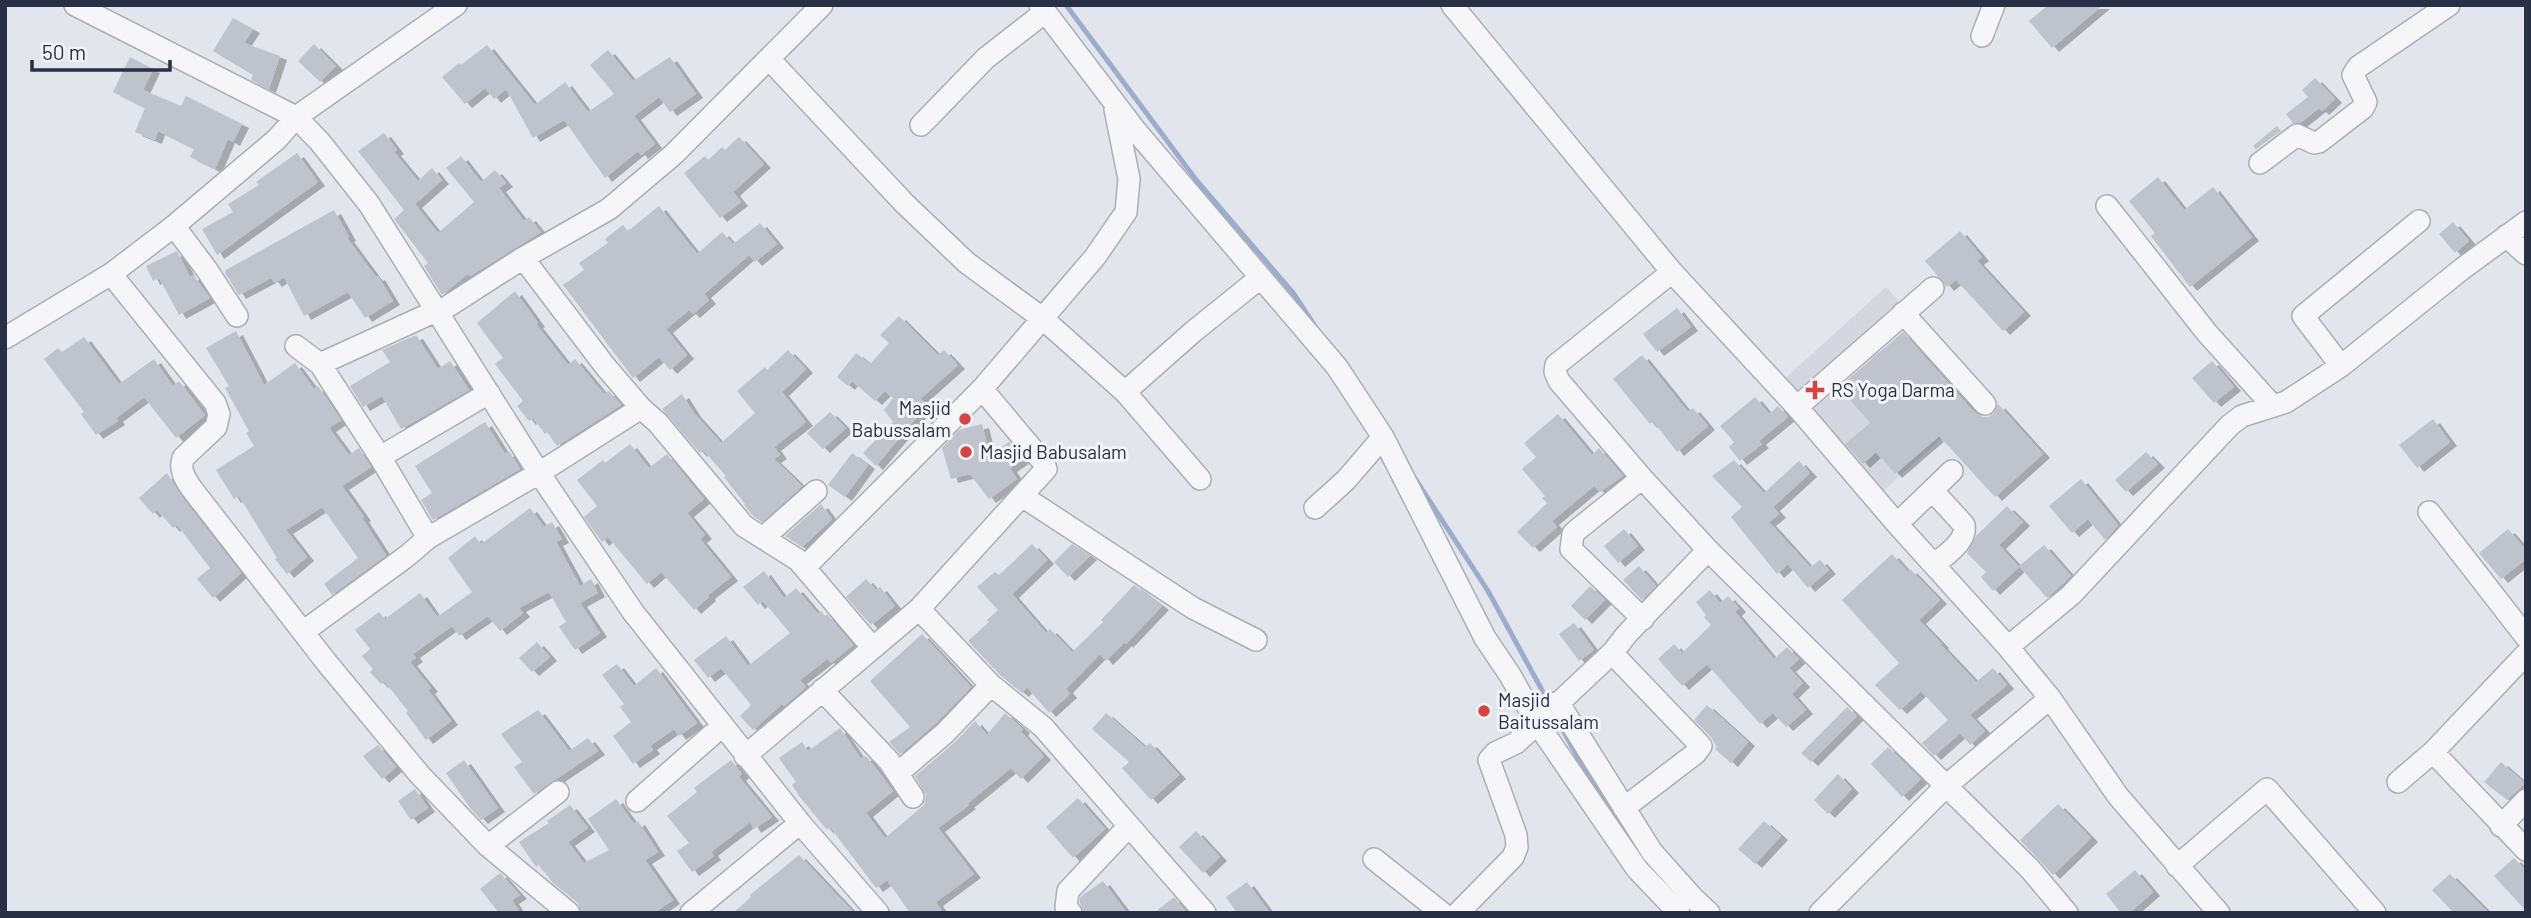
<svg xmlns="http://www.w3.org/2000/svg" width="2531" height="918" font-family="Barlow,sans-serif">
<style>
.built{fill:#d4d7e0;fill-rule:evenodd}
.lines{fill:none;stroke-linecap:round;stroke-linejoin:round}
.stream{stroke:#9caccc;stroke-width:5}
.building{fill:#bfc3ce;filter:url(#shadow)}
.minor-casing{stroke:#aaaeb9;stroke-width:24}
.minor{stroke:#f6f6f9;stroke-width:21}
.poi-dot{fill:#d44444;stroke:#f2f4f8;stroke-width:2.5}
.labels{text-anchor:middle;stroke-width:6;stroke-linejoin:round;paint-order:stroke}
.poi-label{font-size:19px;fill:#292f44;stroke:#f2f4f8;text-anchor:start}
</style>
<defs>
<filter id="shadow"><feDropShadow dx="7" dy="4" stdDeviation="0" flood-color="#0004"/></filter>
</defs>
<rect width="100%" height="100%" fill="#e2e5eb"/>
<path class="built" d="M1886,287L1986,398L1881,493L1781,382ZM1909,325L1927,348L1894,372L1877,350ZM1934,356L1971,399L1952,416L1914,373ZM1868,357L1900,394L1869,421L1837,385ZM1881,414L1898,434L1862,464L1845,444ZM1951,426L1895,474L1877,454Z"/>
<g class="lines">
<path class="stream" d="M1066,5L1197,181L1294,294L1315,326
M1416,480L1488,591L1549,703
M1558,721L1588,776L1638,849"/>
</g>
<path class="building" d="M2048,5H2103L2052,48L2029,21Z
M233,18L253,29L244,43L280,56L269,89L251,80L253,75L213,51Z
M314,44L336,66L320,82L298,61Z
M487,45L535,105L565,82L588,112L614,94L590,65L608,50L633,81L670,57L696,94L670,112L659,97L634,116L655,144L641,155L638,151L605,178L564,120L533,138L506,89L494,99L485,88L465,104L442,77L459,63L461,65Z
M130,57L153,69L143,90L181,106L186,96L242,124L233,142L228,139L215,169L190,157L194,149L158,131L155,140L135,132L145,108L113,92Z
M2315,78L2335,99L2322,111L2319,108L2300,123H2293L2286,114L2308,97L2302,90Z
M2277,126L2281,131L2256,149L2253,146Z
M384,133L397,150L394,152L418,181L432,168L442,180L415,204L438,233L474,202L446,168L461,156L481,182L495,170L506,183L499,188L524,221L529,217L541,232L470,276L468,274L442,295L424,266L428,263L394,219L404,210L358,151Z
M739,137L764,164L733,192L741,202L720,218L684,173L705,156L708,160L722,147L725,150Z
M297,153L318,182L217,255L202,229L233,212L228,204L259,185L256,182Z
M2158,177L2184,210L2213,187L2252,237L2190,287L2151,236L2155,233L2129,201Z
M659,206L697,254L722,232L733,244L760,223L777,244L755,262L749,255L704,294L709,300L693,314L689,310L666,329L687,355L670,370L659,357L633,378L563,285L584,270L579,263L608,243L605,239L623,225L628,231Z
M334,210L349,237L347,238L376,277L378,276L393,301L365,318L348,292L304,316L284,277L275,283L271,278L239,295L225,273L226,270Z
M2453,222L2469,241L2455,253L2439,234Z
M1960,231L1982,257L1977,261L2024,312L2003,331L1956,280L1947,287L1925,261Z
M177,251L190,277L193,275L210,298L179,315L159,278L153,281L146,266Z
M515,291L538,323L536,324L568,365L575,359L604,394L609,391L621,405L557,446L547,432L545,434L533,418L529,421L517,406L523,401L495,364L503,358L477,323Z
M1677,308L1691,327L1657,352L1643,334Z
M899,316L938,355L944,350L958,365L920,399L927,405L876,466L863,453L893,422L884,410L893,398L885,391L875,401L852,381L848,386L837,377L856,353L870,364L889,343L880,335Z
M236,331L264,385L295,363L314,389L318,386L341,420L329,428L349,455L359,448L371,467L342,486L364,517L362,518L386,555L332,595L324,584L358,558L322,507L286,530L307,557L287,574L275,559L277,558L239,496L234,499L216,470L254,446L246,433L249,431L225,388L229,386L206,348Z
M1903,332L1975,413L1982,417H1988L1994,413L1998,404L2043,454L1995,497L1939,436L1895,474L1876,452L1863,464L1845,444L1870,423L1839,387Z
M416,335L438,369L450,361L469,390L401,429L382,396L363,407L350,386L390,362L382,350Z
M84,337L119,384L154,359L173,386L179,381L205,415L176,438L144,397L116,418L118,421L96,435L81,414L84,412L44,359L58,348L62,352Z
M788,350L806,369L782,392L806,422L774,447L780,455L774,459L802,486L762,522L753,516L744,505L745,504L724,477L726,476L703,450L700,453L662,409L682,394L694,413L721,443L755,413L737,391L765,367L767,370Z
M1642,355L1688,412L1693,408L1708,426L1677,452L1653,421L1650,424L1613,379Z
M2212,361L2234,387L2214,403L2192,378Z
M1755,397L1769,414L1778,406L1788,417L1759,441L1762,444L1740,461L1729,447L1734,442L1720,426Z
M830,412L846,428L823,449L807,433Z
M1558,414L1592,455L1599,448L1623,476L1600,492L1594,486L1552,521L1557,527L1533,548L1517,532L1547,503L1542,498L1545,496L1522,469L1536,457L1524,443Z
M2433,419L2450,442L2417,468L2399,445Z
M485,422L505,454L509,451L520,469L433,520L421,500L432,493L415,466Z
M982,424L990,455L1009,442L1022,460L1010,468L1017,479L989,499L970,474L951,479L942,448L959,430Z
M630,444L649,468L667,454L704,499L687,513L705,535L700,539L731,577L708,595L709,597L694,610L661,572L647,584L608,537L602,542L584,517L597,506L577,480L603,460L605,463Z
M2146,452L2158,464L2126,492L2115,480Z
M852,453L868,465L845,497L828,485Z
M1734,460L1764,493L1799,461L1810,473L1773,507L1779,514L1769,522L1810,567L1820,560L1829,570L1808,588L1788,564L1777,574L1731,517L1742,507L1712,476Z
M167,473L182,497L241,573L213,598L197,579L210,568L177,525L173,528L157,510L153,514L139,498Z
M2081,479L2118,525L2105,540L2088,519L2072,533L2049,506Z
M821,504L832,519L802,547L785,536Z
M2007,506L2023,522L1999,545L2019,567L1993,591L1981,577L1986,572L1967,553L1976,536Z
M530,508L544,527L552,522L562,539L556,542L580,586L591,579L598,593L580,603L600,633L575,650L559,627L566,622L549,592L519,608L523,613L500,631L488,616L459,636L452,626L413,654L416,658L410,662L431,688L428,690L451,721L426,740L406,713L408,711L384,681L381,684L370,672L373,669L362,656L370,649L355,630L379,612L385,619L420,593L437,617L472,592L448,558L475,536L481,544Z
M1624,529L1638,546L1618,563L1604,546Z
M2508,529L2526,550V559L2501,579L2479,553Z
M1032,544L1047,560L1012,594L1046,633L1050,629L1072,652L1103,622L1101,620L1134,585L1162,606L1126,644L1125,642L1106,661L1100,654L1066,689L1070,694L1049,713L1027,687L1022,693L1000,675L968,641L989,622L987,620L998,610L977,587L995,572L999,575Z
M1072,544L1090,556L1068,577L1054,562Z
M2044,545L2071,576L2047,598L2019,566Z
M1892,554L1908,572L1910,569L1940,600L1919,620L1942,644L1941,645L1976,682L1993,668L2007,685L1970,715L1985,731L1970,745L1960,733L1934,756L1922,743L1948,720L1921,691L1900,710L1875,685L1899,663L1842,600Z
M1639,566L1656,586L1642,600L1623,580Z
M764,571L784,598L796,588L818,614L821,611L825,616L827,614L853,645L831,663L827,659L800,680L806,687L784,706L782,704L753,730L740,716L751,705L721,668L708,678L694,660L726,636L748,666L790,633L763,601L758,605L743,587Z
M866,579L876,590L880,587L895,606L871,625L846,597Z
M1590,586L1605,600L1585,620L1571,606Z
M1710,590L1720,603L1728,596L1739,608L1735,612L1774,659L1787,647L1799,659L1789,668L1803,683L1792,694L1806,710L1786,727L1773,713L1760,724L1707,664L1682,686L1658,659L1674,644L1682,653L1711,625L1704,617L1706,615L1696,602Z
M1574,623L1594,650L1579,661L1559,634Z
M922,634L971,687L936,723L900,754L889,742L910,727L870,681Z
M537,642L550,657L532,672L519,658Z
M617,664L634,686L656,668L697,723L679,736L674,729L650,746L653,750L633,764L613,736L631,722L620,707L624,704L602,675Z
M1707,705L1748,742L1731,763L1715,749L1717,747L1711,737L1694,720Z
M1847,707L1857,716L1811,762L1801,753Z
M538,710L569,751L588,738L598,751L534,794L514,767L522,762L501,734Z
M1005,713L1023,729L1021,732L1044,756L1021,779L1011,768L967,804L969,805L938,828L974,874L936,902L943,913H910L887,880L876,888L830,827L827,830L799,796L792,785L796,782L779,758L802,742L808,751L840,728L861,759L865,756L868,758L893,791L866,813L885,838L924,805L926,795L915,776L954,743L975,721L987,735Z
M1106,713L1145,747L1150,743L1179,775L1151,800L1122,768L1129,762L1092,729Z
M378,745L396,767L382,779L363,756Z
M1888,747L1921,779L1902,797L1871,764Z
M464,760L498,808L481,820L470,808L446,773Z
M731,760L742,774L739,777L772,817L754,829L750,822L711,852L714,856L692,872L677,851L689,843L667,816L697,792L694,788Z
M2501,762L2525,783L2507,800L2484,782Z
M1838,774L1852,789L1828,814L1814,800Z
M415,789L428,808L411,820L398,801Z
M1078,798L1105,829L1073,858L1046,827Z
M616,799L634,824L638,821L658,852L645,860L673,900L654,913H582L578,903L553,883L539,865L536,867L519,842L549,823L547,821L570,805L588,828L568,842L584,863L609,850L588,819Z
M2058,804L2091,838L2053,875L2020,840Z
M1764,821L1781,836L1755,864L1738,849Z
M1196,831L1220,857L1203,873L1179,847Z
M799,855L854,913H733L751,897L750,895Z
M2514,858L2526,871V911L2494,876Z
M2135,870L2153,892L2129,913H2121L2106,894Z
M500,873L520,895L512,900L520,913H499L480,889Z
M2450,874L2489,913H2454L2432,890Z
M1103,881L1127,913H1084L1080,903V897Z
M1247,882L1270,913H1237L1226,897Z
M1174,897L1187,913H1154Z"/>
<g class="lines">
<defs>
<path id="minor" d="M75,5L296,117L320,142L369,204L539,473L633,612L800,823L878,913
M456,5L296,117L277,139L174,226L111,274L215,403L219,414L216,427L183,458C179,470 185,479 192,489L327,663L420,775L488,846L569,913
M1040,5L1136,131L1337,367L1383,437L1485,638L1510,675L1537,723L1637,869L1679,913
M1452,5L1672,272L1797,407L1897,524L2008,647L2050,698L2118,796L2219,913
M1982,36L1994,5
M770,60L905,204L967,263L1042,318L1125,392L1200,479
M921,125L986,58L1045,12
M2260,163L2297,135L2314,143L2319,142L2363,108L2366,102L2353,75L2358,67L2449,5
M2107,206L2207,333L2272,405
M174,226L207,270L237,316
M2506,236L2526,254
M523,258L605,366L641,408L658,423L744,526L798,560L872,647
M1672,272L1556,365L1555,372L1559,381L1642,478L1708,550L2030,869L2067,913
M1903,313L1985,404
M436,314L523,258L609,209L674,154L822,5
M5,338L111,274
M296,346L320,364
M2341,366L2303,316L2419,221
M1125,392L1194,331L1260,278
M1797,407L1933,288
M380,457L489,393
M1642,478L1577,530L1573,534L1571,549L1643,619
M1932,490L1964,525C1967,542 1946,554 1935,564
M1022,496L1193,608L1256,640
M1315,508L1346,480L1383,437
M2429,512L2526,637
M1897,524L1952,471
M428,538L380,457L320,364L436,311
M763,538L816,491
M805,567L982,389
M919,609L991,685L1043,727L1205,913
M303,632L407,556L428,538L539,473L641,408
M2008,647L2071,595L2230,425L2242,416L2286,402L2341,366L2462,269L2526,222
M1612,653L1701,746L1696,753L1624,808
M822,690L889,761L913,797
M1558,702L1652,852L1694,899L1709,913
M2433,752L2526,850
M745,756L919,609L1046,469L1044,463L982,389L1095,257L1126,212L1129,179L1115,109
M898,773L945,733L991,685
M2398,782L2433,752L2526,654
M637,801L722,726
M2501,826L2526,800
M488,846L558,792
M1374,859L1442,913
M2177,866L2267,789L2375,913
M691,913L800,823
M1071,913L1066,907L1068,891L1129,826
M1458,913L1513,857L1517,847L1516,835L1489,760L1495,753L1516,743L1612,653L1627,634L1708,550
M1820,913L1946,786L2050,698"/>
</defs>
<use href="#minor" class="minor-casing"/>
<use href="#minor" class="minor"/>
</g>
<g class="poi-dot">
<path d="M1811.5 379.5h7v7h7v7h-7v7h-7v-7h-7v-7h7z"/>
<circle cx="965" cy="419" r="7"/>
<circle cx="966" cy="452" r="7"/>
<circle cx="1484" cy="711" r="7"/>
</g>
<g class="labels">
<g class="poi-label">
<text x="1831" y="397">RS Yoga Darma</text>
<text x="951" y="415" text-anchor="end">Masjid<tspan x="951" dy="22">Babussalam</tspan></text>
<text x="980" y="459">Masjid Babusalam</text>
<text x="1498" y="707">Masjid<tspan x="1498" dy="22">Baitussalam</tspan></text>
</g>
</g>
<rect width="2531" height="918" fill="none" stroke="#292f44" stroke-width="14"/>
<path d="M32 60v10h138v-10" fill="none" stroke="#292f44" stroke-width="3.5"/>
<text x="42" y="60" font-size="21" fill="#292f44" stroke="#f2f4f8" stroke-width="5" paint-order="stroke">50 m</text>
</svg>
